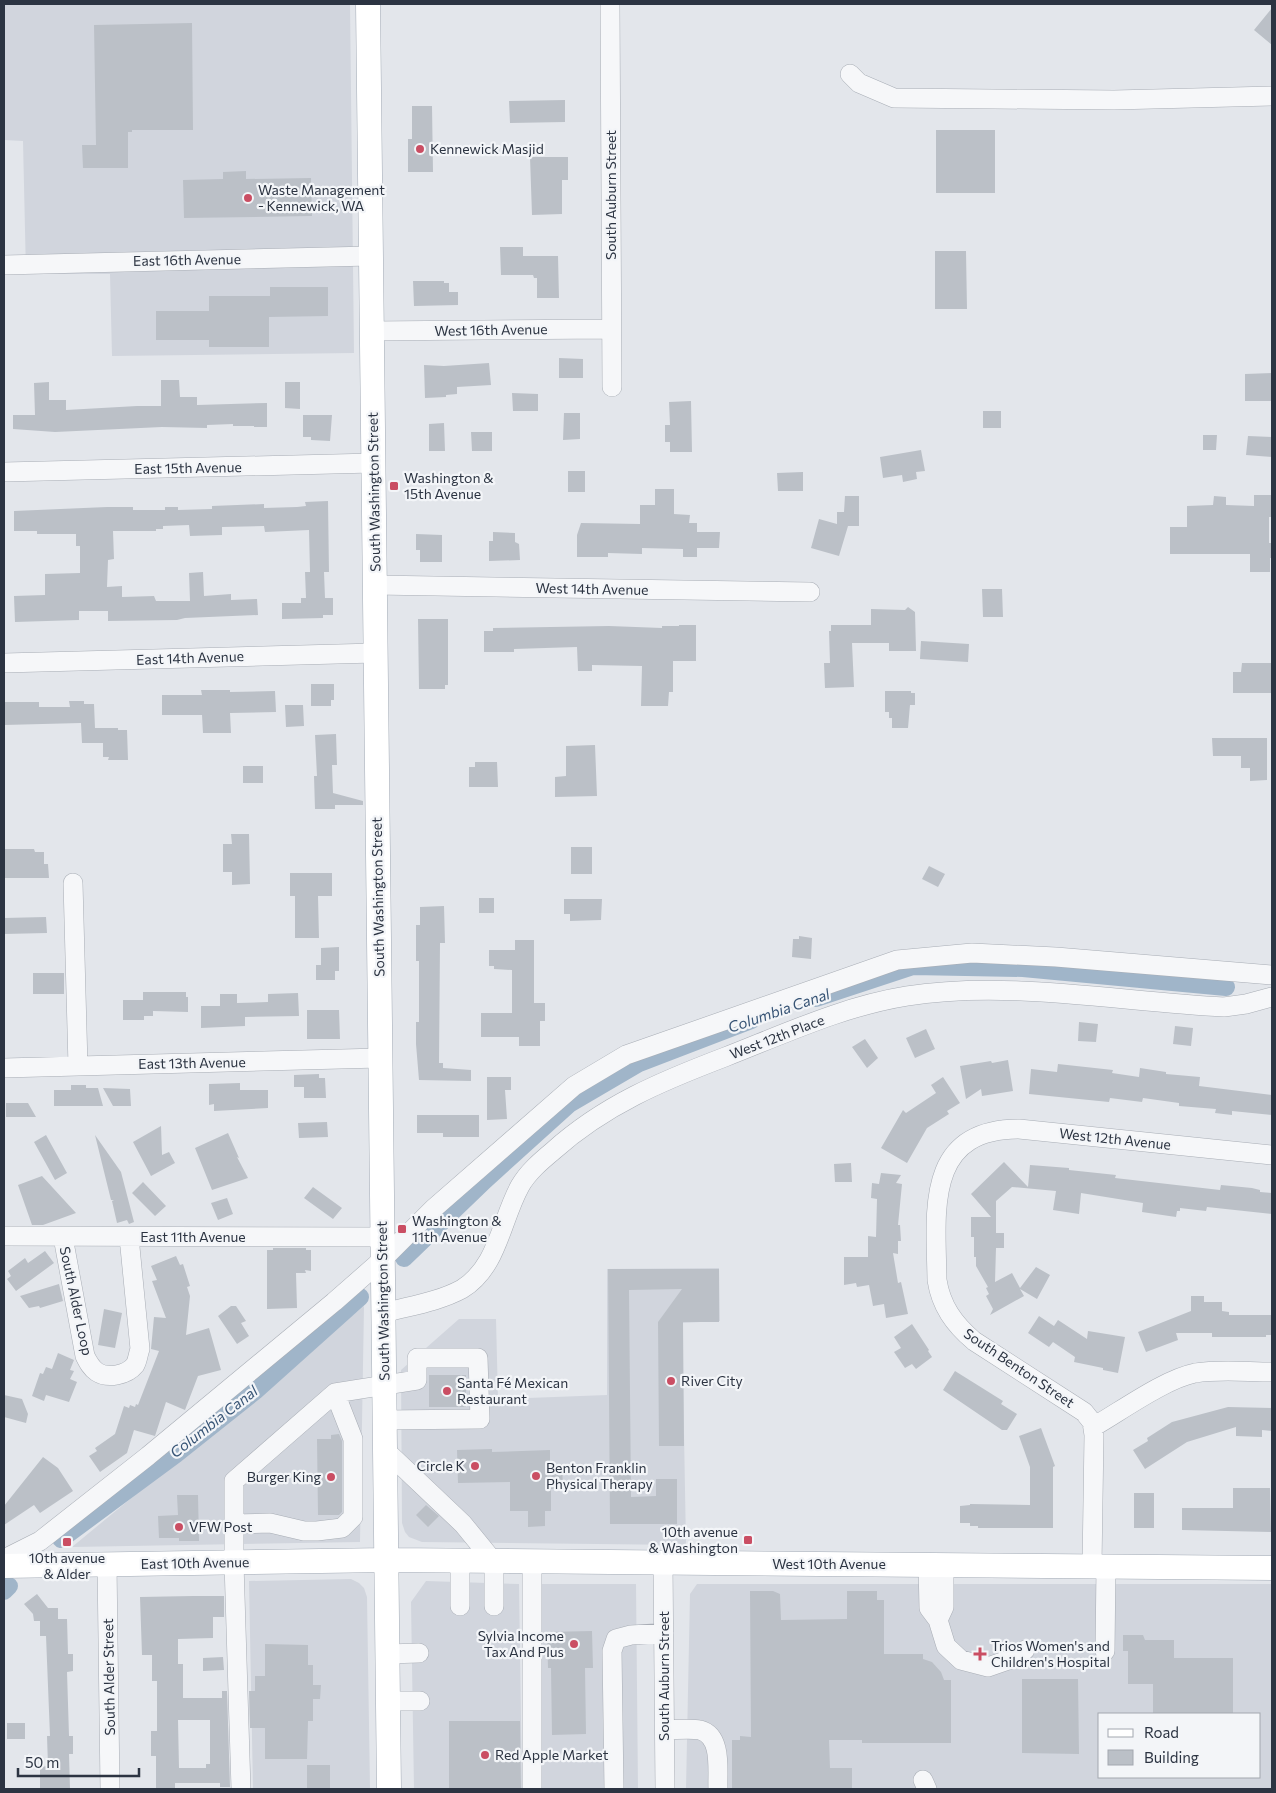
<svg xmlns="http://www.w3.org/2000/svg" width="1276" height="1793" font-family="Commissioner,sans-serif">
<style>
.built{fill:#d1d5dd;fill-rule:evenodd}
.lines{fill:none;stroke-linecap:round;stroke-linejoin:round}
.canal{stroke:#a0b5c9;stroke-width:18}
.building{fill:#bbc0c7;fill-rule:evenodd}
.minor-casing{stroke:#a8adb5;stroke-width:20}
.major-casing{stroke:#a3abb6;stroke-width:25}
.minor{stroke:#f6f7f9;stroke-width:19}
.major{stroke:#fff;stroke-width:24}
.poi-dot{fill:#ca4e63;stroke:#f3f5f8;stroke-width:2}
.labels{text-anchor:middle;stroke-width:4.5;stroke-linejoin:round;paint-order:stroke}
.poi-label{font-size:14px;fill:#2c3442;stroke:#f3f5f8;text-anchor:start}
.street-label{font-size:14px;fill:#2c3442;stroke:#f3f5f8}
.water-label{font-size:15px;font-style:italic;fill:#375475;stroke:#f3f5f8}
</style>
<rect width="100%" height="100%" fill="#e3e6eb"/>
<path class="built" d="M4,4H350L354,353L112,356L110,274H26L23,141L4,140Z
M719,1268L720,1321L682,1323L686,1545L422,1542L409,1537L405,1532L402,1523L401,1370L459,1319H496L498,1399L607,1395V1269Z
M364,1306L360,1542L72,1547Z
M351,1579L359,1583L364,1588L367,1597L370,1789H253L249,1581Z
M426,1581L519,1584L522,1789H414L411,1602Z
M540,1584H636L638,1789H541Z
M697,1584H1272V1789H686L690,1594ZM1100,1714H1260V1777H1100Z"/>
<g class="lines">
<path class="canal" d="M816,998L913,966L1023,968L1226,987
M404,1258L485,1180L569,1104L639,1063L751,1020
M61,1539L176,1454L255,1391L360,1297
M4,1591L9,1586"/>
</g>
<path class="building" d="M1272,8V45L1254,30Z
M192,23L193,130H132V132H128V168H83L82,145H96L94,25Z
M565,100V122L510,123L509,101Z
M412,106H432L433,172H408V139H412Z
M936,130H995V193H936Z
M530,157H568V180H562V214L532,215Z
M246,171V179L311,178L312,216L184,218L183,180L223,179V172Z
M500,247H523V256H558L559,298H537V278H534L533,275H501Z
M935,251H966L967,309H935Z
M413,281H444V283H449V292H458V305L414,306Z
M270,287H328V316L269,317V347H209V340H156V311H209V296H270Z
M559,358L583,359V378H559Z
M489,363L491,385L457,387V394L446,395V397L425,398L424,365L444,366Z
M1272,373V401H1245V374Z
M161,380H179L180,397H197V405L267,403V427H254V426H233V424L207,425V428L162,427L55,432L13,429V415H35L34,383L49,382V400H66V410L137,406H161Z
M285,382H300V409L285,408Z
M512,393L538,394V411H513Z
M691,401L692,452H670V442H665V425H670L669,402Z
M983,411H1001V428H983Z
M564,413H580V439L563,440Z
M303,415H332L330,441L311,440V437H303Z
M444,423L445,451H429V424Z
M471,432H492V451H472Z
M1203,435H1217L1216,450H1203Z
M1248,436L1272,437V457L1246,455Z
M921,450L925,471L916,472L917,479L903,482L902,475L883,478L880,457Z
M568,471H585V492H568Z
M803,472V491H778L777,473Z
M655,489H674V514L690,515L689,523H697V532H720L719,548H697V557H683V549L642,548V554L608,553V557H577V535L581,523L640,524V505H655Z
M1254,495H1271V517H1269V543H1272V558H1270V572H1250V554H1170V527H1187V506L1213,505L1214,496L1226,497V505L1254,506Z
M845,496H859V526H848L839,556L811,548L819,519L837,524V512H844Z
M328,501L329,572H324L325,598H333V615H323V618L282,619V603H301V598H306L305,572H310L309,530L265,532L264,526L222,527V535L190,536L189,525L163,526V529H156V531H113L114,559L108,560L107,587L122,586V597L154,596L156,601H190L189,573L203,572L204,596L231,594V600L257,599L258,615L185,618L177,620L108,621V611H79V620L15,622L14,596L45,595V574L80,573V546H76V534H37V531H14V511L107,507H133V510H165V507H178V510L212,509V506L264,504V508L297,507L306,506L305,502Z
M493,532L515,533V542L519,544L520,560L489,561V541H493Z
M416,534L442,535V562H420V550H416Z
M982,589H1002L1003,617H983Z
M908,607L915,612L916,651H889V643H852L854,687L825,688L824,663H830L829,631H831V625H871V609L905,610Z
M418,619H448V685H445V689H419Z
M679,625H696V661H673V692H669L668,706H641L642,666L592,665V671H578L577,647L514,649V652H484V631H493V628L609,626L662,628V626H679Z
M921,641L969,644L968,662L920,659Z
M1242,663H1272V693H1233V672H1241Z
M311,684H334V700H331V706H311Z
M201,690H230V692L275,691L276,712L230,713L231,733H203L202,715H162V695H202Z
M885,691H911V693H915V705H910L908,728H892V718H889V712H885Z
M69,701H84V704H94L95,728H118V730H127L128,760H108L109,757H103V743H82L81,723L4,725V702H39V707H70Z
M285,705H303L304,726L286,727Z
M336,734L337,765H332L333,793L363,801V805H335V809H315L314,776H317L315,735Z
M1212,738H1267V780L1250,781V768H1241V756H1213Z
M595,745L597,796L555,797V777L566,776V746Z
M475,762H497L498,787H469V767H475Z
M243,766H263V783H243Z
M231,834H249L250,884L232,885V872H223V844H232Z
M571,847H592V874H571Z
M4,849H34L35,852H44V864H48L49,878H4Z
M929,866L945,874L938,887L922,879Z
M290,873H332V896H318L319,938H295V896H290Z
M479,898H494V913H479Z
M564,899H602L601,920L570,921V914H564Z
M444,906L445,943H440L439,1063H443V1068L471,1070V1081L419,1080L416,1044V1022H419V961H416V925H420V907Z
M46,917L47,933L4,934V918Z
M799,936L812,938L811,959L792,957L793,939H799Z
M515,940H534V1003H545V1021H540V1046H519V1037H481V1013H512V970L494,969V966H489V950H515Z
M339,947V971H335V980H316V965H321V948Z
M33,973H64V994H33Z
M143,992H186V997H188V1012L153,1011V1016H144V1020H123V1000H143Z
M298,993L299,1016L245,1017V1026L201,1028V1006H220V994H237V1003L268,1002V994Z
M307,1010H339L340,1039H307Z
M1079,1022L1098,1024L1096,1042L1078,1041Z
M1175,1026L1193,1028L1191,1046L1173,1044Z
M926,1029L935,1049L915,1058L906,1038Z
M865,1039L878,1058L867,1068L852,1047Z
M1008,1060L1013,1091L982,1096L981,1089L966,1099L960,1066L991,1061L992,1063Z
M1058,1064L1113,1070L1112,1073L1139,1077L1140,1068L1166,1072V1074L1200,1077L1199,1086L1272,1095V1115L1232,1111V1115L1215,1113L1216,1109L1179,1106V1103L1143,1098L1142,1102L1110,1098L1109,1102L1029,1094L1031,1069L1057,1072Z
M319,1074V1078H325L326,1098H304V1087H294V1075Z
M487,1077H511V1090H505L507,1119L487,1120Z
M943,1077L960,1103L947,1111L949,1114L927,1128L907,1163L881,1148L903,1110L906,1113L936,1093L931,1085Z
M240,1083V1090H268V1108L214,1111V1104L209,1105V1084Z
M71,1085H86V1088H98L103,1106H54V1090H71Z
M103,1088L130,1089L131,1106H113Z
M6,1103H28L36,1117H6Z
M417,1115H479V1137H443V1133H417Z
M327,1122L328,1137L299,1138L298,1123Z
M161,1126L162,1155L169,1152L175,1163L151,1176L133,1142Z
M228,1133L239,1158L237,1157L248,1178L212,1190L195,1148Z
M46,1135L67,1173L55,1180L34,1142Z
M95,1135L121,1172L134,1222L129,1224L127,1220L117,1223L112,1201L114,1200H111Z
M1004,1162L1028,1187L1030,1165L1069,1168V1170L1116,1175L1115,1178L1220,1190L1221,1185L1252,1188L1260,1190V1192L1272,1193V1214L1207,1207L1206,1211L1180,1208V1211H1177L1176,1217L1142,1212L1143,1203L1081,1193L1079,1214L1053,1210L1056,1191L1012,1187L996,1201V1233H1004V1248H996L995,1282L1012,1273L1020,1288L1036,1267L1050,1275L1037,1299L1020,1289L1024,1296L990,1315L993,1309L986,1296L989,1294L986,1288L988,1287L976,1266V1257H974V1237H971V1217H991L971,1194Z
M851,1163L852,1182H835L834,1164Z
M881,1173L901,1175L896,1183L902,1184L898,1225H900L901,1241H898V1254L893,1253L898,1283L901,1282L908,1314L886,1318L884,1304L873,1306L869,1285L857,1287L856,1283L844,1285V1257H868V1236L876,1237L877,1199L871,1198L872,1183L879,1184Z
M42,1176L76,1213L43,1225H32L18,1185Z
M143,1182L166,1206L155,1216L132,1193Z
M313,1187L342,1208L333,1219L304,1198Z
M227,1198L233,1214L218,1220L211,1203Z
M273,1248H306V1250H311V1271L305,1270L306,1273H296L297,1308L267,1309V1250H273Z
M45,1251L54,1263L16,1291L7,1279L11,1276L8,1271L25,1258L28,1263Z
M176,1256L180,1265L183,1264L190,1286L187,1287L190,1296L186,1335L209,1328L221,1370L198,1376L185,1410L166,1402L155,1436L134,1430L127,1453L100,1472L89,1456L97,1451L95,1448L115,1434L124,1406L129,1408L130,1405L135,1407L136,1404L138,1405L159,1351L151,1349L154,1317L166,1318L152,1281L157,1280L151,1266Z
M608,1269H719V1322H683L684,1446H659L658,1322L682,1289L629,1290L631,1497L656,1496V1479H677V1524H610Z
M59,1284L63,1301L40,1308L39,1306L29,1308L20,1296Z
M1191,1296H1204V1302H1222V1311L1229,1312V1315H1272V1335H1266V1337H1212V1333H1176L1178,1340L1146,1352L1138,1332L1191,1311Z
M231,1306H236L246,1321L241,1323L249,1336L237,1344L218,1316Z
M104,1309L122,1313L115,1348L98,1345Z
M1039,1316L1054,1326L1058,1320L1087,1339L1088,1331L1125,1337L1118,1373L1103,1370V1368L1074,1362L1075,1357L1053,1342L1049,1347L1028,1333Z
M912,1324L929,1350L928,1351L932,1357L916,1369L912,1364L905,1368L894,1352L901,1348L894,1337Z
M58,1353L74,1360L70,1370L74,1371L70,1379L77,1382L69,1402L46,1395L44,1401L32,1396L40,1373L43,1374L46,1367L52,1369Z
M955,1371L1003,1401L1001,1404L1017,1414L1007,1430H1002L943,1390Z
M429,1375H466V1407H429Z
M4,1395L22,1399L28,1414L26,1423L4,1417Z
M1228,1407L1272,1408V1431L1262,1430V1437L1236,1436V1427L1187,1442L1145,1469L1133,1450L1148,1441L1147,1438L1172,1422Z
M1041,1428L1055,1466L1053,1467V1528H978V1526H970V1523H960V1506L970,1505V1504L1030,1505V1467L1019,1436Z
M339,1434L342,1441V1512L339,1515H318L317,1439H331V1435Z
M492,1449V1452L550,1450V1464H562L563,1489H551V1511H545V1526L528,1527V1511H510V1482L458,1483L457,1450Z
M43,1457L58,1468L73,1491L40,1513L34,1505L4,1525V1506Z
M1233,1488H1270L1271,1532L1182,1530V1508H1233Z
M1134,1493H1154V1528H1134Z
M177,1495H198L199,1541H179V1538H159L158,1516L178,1515Z
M426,1505L439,1516L428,1527L416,1515Z
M750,1591H773L780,1594L781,1620L847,1619V1591H877V1600H884V1654H923V1659L932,1662L941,1672L944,1680H951V1743H862V1740H829L830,1768H852V1789H732V1740H740V1736L751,1737Z
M37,1594L48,1608H58V1619H67L68,1654H73V1671L67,1672L69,1736H73V1754H69L70,1789H40V1767L48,1766L47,1736H50L46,1636H40V1621H34L33,1614L24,1604Z
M193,1596H224V1617H213V1638L178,1639V1664H183V1698H222V1691H227L230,1787H220V1783H175V1789H156V1756H151V1731H157V1681H152V1655H142L140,1597ZM178,1720H210V1764H206V1768H179Z
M592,1631L593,1668H585L586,1734L552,1735L551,1668H548L547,1632Z
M1123,1635H1143L1145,1640H1174V1658H1233V1714H1153V1684H1128V1651H1123Z
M265,1644L308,1645V1665H313V1685H321L320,1699H313V1721H308L307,1759H265V1728H250L249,1691H255V1676H265Z
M223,1657L224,1670L203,1671V1658Z
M1022,1679H1078L1079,1754L1022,1753Z
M449,1721H520L521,1789H449Z
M7,1723H25V1739H7Z
M307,1765H330V1789H307Z"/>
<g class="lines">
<defs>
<path id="minor" d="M610,4L612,387
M850,74L859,83L894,98L1114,100L1272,96
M4,265L371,256
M372,331L611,329
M4,472L373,463
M375,585L810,592
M4,663L375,653
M73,883L78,1066
M4,1068L380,1058
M4,1236L383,1237
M63,1237L85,1356C88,1362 91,1368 97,1372C108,1379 127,1375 135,1365C138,1360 138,1354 140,1349L129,1237
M384,1313C409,1306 438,1302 462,1289C498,1267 501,1220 520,1186C528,1172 541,1161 553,1151C604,1105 662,1081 725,1057C784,1034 844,1006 907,996C1009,980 1121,1002 1224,1007L1246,1004L1272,997
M1093,1427C1121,1411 1165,1379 1195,1373C1220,1369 1247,1372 1272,1372
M385,1450L463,1524L494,1562V1606
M234,1524L270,1523L304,1531H317L342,1528L353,1517V1439L335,1393
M4,1559L40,1541L148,1456L334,1302L383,1259L433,1209L574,1086L626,1055L897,960L972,953L1056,957L1272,975
M460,1561V1606
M532,1562V1789
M663,1563L665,1789
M107,1564L110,1789
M928,1565L929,1608L938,1620L946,1646L961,1660L988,1667L1011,1659L1025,1650
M1092,1566L1094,1435L1092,1422L1084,1412L974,1341C954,1324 941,1306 937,1280C936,1212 924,1129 1019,1129L1272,1155
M938,1620L944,1607V1565
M1105,1651L1106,1567
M388,1654L419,1653
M388,1701H420
M665,1730C675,1730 689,1728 700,1730C723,1736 717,1772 718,1789
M923,1780L927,1789
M241,1789L234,1563V1481L335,1393L417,1380V1358H478L480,1419L385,1420
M614,1789L612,1651L616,1639L631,1635L664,1633"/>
<path id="major" d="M368,4L389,1789
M4,1566L387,1560L1272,1568"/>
</defs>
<use href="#minor" class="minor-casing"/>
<use href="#major" class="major-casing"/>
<use href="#minor" class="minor"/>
<use href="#major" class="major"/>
</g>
<g class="poi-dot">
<circle cx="420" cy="149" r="5"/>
<circle cx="248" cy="198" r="5"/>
<rect x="389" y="481" width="10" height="10" rx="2.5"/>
<rect x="397" y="1224" width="10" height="10" rx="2.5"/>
<circle cx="671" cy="1381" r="5"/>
<circle cx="447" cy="1391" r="5"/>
<circle cx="475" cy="1466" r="5"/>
<circle cx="536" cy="1476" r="5"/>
<circle cx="331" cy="1477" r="5"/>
<circle cx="179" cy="1527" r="5"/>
<rect x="743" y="1535" width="10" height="10" rx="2.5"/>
<rect x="62" y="1537" width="10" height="10" rx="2.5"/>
<circle cx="574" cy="1644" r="5"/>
<path d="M977.5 1646.5h5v5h5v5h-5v5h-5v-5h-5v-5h5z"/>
<circle cx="485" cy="1755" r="5"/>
</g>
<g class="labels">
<g class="poi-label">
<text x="430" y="154">Kennewick Masjid</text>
<text x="258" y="195">Waste Management<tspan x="258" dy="16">- Kennewick, WA</tspan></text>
<text x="404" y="483">Washington &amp;<tspan x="404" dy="16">15th Avenue</tspan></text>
<text x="412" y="1226">Washington &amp;<tspan x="412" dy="16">11th Avenue</tspan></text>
<text x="681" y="1386">River City</text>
<text x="457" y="1388">Santa Fé Mexican<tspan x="457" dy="16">Restaurant</tspan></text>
<text x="465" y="1471" text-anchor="end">Circle K</text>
<text x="546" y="1473">Benton Franklin<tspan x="546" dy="16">Physical Therapy</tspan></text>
<text x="321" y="1482" text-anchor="end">Burger King</text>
<text x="189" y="1532">VFW Post</text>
<text x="738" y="1537" text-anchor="end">10th avenue<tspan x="738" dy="16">&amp; Washington</tspan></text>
<text x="67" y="1563" text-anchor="middle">10th avenue<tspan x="67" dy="16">&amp; Alder</tspan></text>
<text x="564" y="1641" text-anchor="end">Sylvia Income<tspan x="564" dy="16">Tax And Plus</tspan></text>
<text x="991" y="1651">Trios Women's and<tspan x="991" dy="16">Children's Hospital</tspan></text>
<text x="495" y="1760">Red Apple Market</text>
</g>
<g class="street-label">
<text transform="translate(611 195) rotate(-90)" y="5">South Auburn Street</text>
<text transform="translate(187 260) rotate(-1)" y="5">East 16th Avenue</text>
<text transform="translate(491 330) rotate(-1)" y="5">West 16th Avenue</text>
<text transform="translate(188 468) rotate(-1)" y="5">East 15th Avenue</text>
<text transform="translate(374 492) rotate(-91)" y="5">South Washington Street</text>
<text transform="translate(592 589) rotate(1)" y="5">West 14th Avenue</text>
<text transform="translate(190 658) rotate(-2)" y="5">East 14th Avenue</text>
<text transform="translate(378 897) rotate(-91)" y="5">South Washington Street</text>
<text transform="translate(777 1037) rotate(-21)" y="5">West 12th Place</text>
<text transform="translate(192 1063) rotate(-1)" y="5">East 13th Avenue</text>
<text transform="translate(1115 1139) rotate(6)" y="5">West 12th Avenue</text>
<text x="193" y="1242">East 11th Avenue</text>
<text transform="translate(76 1301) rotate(78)" y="5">South Alder Loop</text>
<text transform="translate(383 1301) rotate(-91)" y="5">South Washington Street</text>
<text transform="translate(1019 1368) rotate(34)" y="5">South Benton Street</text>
<text transform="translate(195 1563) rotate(-1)" y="5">East 10th Avenue</text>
<text x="829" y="1569">West 10th Avenue</text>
<text transform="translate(664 1676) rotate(-90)" y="5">South Auburn Street</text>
<text transform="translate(109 1677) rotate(-91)" y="5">South Alder Street</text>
</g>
<g class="water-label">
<text transform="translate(779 1011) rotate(-19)" y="5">Columbia Canal</text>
<text transform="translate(214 1422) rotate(-38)" y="5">Columbia Canal</text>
</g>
</g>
<rect width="1276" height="1793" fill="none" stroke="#2c3442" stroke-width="10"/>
<rect x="1098" y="1713" width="162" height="65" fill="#f3f5f8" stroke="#a3a8af"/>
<rect x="1108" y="1729" width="25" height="8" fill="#ffffff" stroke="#a3a8af"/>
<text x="1144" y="1738" font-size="15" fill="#2c3442">Road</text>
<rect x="1108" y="1750" width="25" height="15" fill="#bbc0c7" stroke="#a3a8af"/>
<text x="1144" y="1763" font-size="15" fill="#2c3442">Building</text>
<path d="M18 1768v8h121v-8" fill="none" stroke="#2c3442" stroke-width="2.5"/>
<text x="25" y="1768" font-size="15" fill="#2c3442" stroke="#f3f5f8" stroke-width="4" paint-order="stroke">50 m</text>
</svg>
